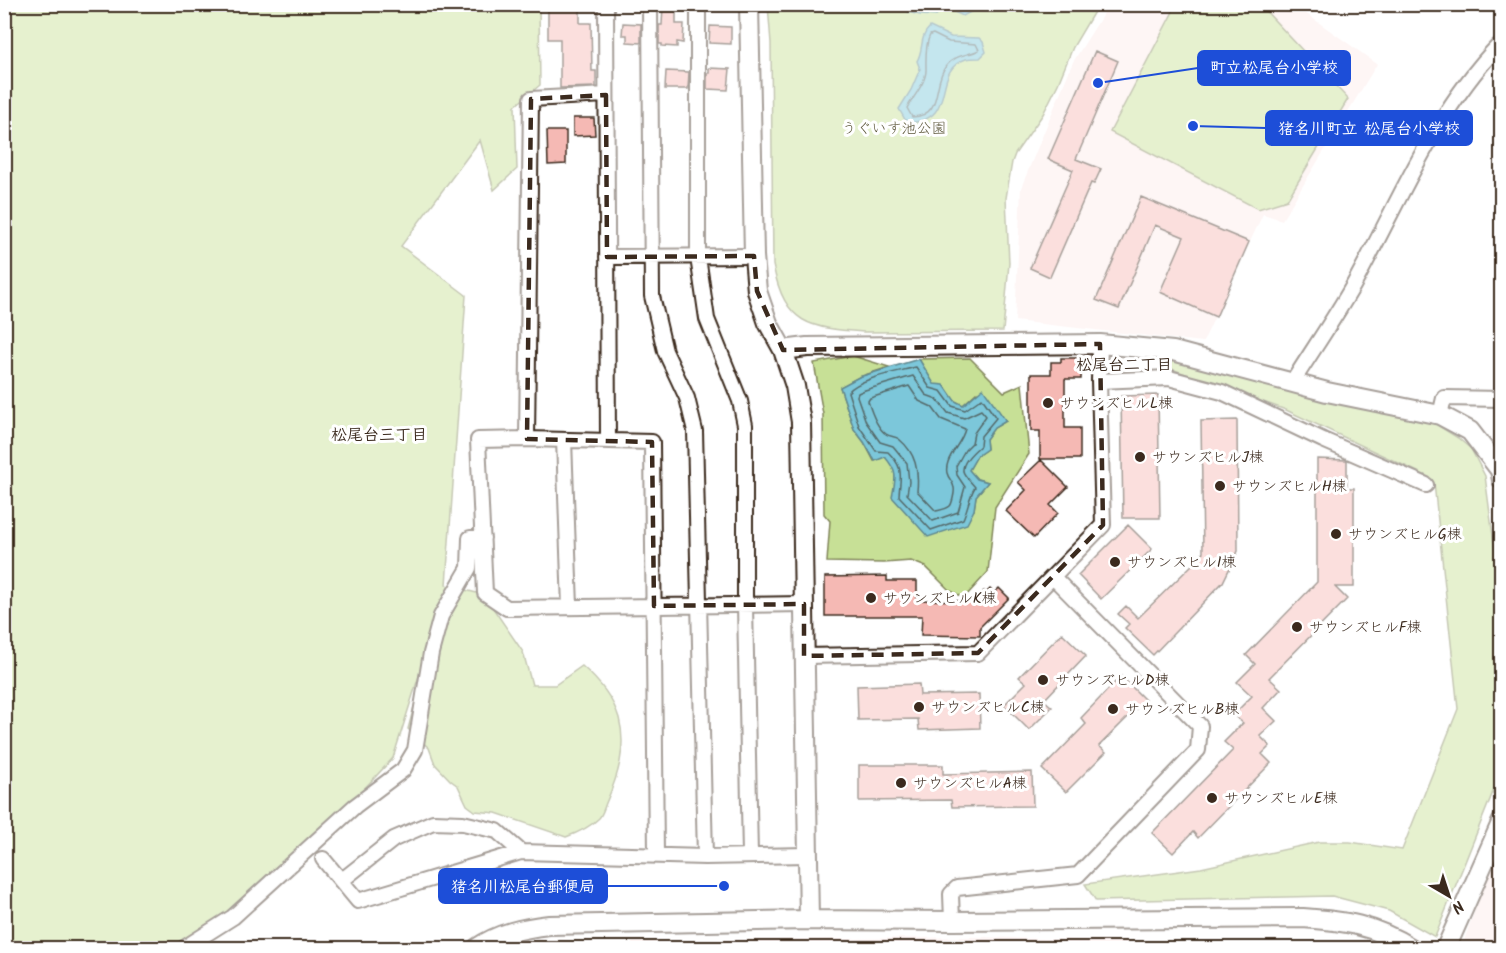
<svg xmlns="http://www.w3.org/2000/svg" width="1506" height="953" font-family="Kalam,'Klee One',sans-serif">
<style>
.built{fill:#fceae8}
.green{fill:#c7e096;stroke:#81855a;stroke-width:1.5}
.water{fill:#7bc7da;stroke:#61888f;stroke-width:1.5}
.lines{fill:none;stroke-linecap:round;stroke-linejoin:round}
.shore{stroke:#556969;stroke-width:1.5}
.building{fill:#f5b9b4;stroke:#3b2a1e;stroke-width:1.5}
.street-casing{stroke:#3b2a1e;stroke-width:18}
.secondary-casing{stroke:#3b2a1e;stroke-width:22}
.street{stroke:#fff;stroke-width:14}
.secondary{stroke:#fff;stroke-width:18}
.marked{fill:none;stroke:#3b2a1e;stroke-width:4.5;stroke-dasharray:12 8;stroke-linejoin:round}
.poi-dot{fill:#3b2a1e;stroke:#fff;stroke-width:2}
.labels{text-anchor:middle;stroke-width:6;stroke-linejoin:round;paint-order:stroke}
.park-label{font-size:15px;fill:#5e583c;stroke:#fff}
.poi-label{font-size:15px;fill:#3b2a1e;stroke:#fff;text-anchor:start}
.neighbourhood-label{font-size:16px;font-weight:bold;fill:#3b2a1e;stroke:#fff}
.leader{fill:none;stroke:#1d4ed8;stroke-width:2}
.callout-dot{fill:#1d4ed8;stroke:#fff;stroke-width:2}
.callout{fill:#1d4ed8;stroke:#1d4ed8;stroke-width:2}
.callout-label{font-size:16px;text-anchor:middle;font-weight:bold;fill:#fff}
</style>
<rect width="100%" height="100%" fill="#fff"/>
<filter id="ink" filterUnits="userSpaceOnUse"><feTurbulence type="fractalNoise" baseFrequency=".0167" numOctaves="2"/><feDisplacementMap in="SourceGraphic" scale="12" xChannelSelector="R" yChannelSelector="G"/><feConvolveMatrix kernelMatrix="1 2 1 2 8 2 1 2 1" color-interpolation-filters="sRGB"/></filter>
<g filter="url(#ink)">
<path class="built" d="M1109,5H1294L1377,64L1282,220L1263,214L1203,342L1015,321L1021,188L1073,62Z
M1501,838V948H1462V946Z
M978,937L1190,943L1218,948H629L633,942Z"/>
<path class="green" d="M1177,4L1260,5L1348,99L1287,200L1258,209L1110,132Z
M5,5H539L540,85L515,106L517,169L494,190L480,140L401,246L466,295L446,585L484,595L523,652L532,685H555L582,666C598,680 613,698 619,718C627,748 618,776 606,803C604,808 602,816 598,819C590,827 577,833 566,837L496,813L475,811L467,805L458,786L450,780L435,764L429,748L408,729L440,609L393,758L247,913L165,948H5Z
M768,5H1098L1073,47L1058,84L1043,114L1015,154L1012,162L1006,198L1009,263L1003,331L864,332C809,328 785,325 773,265L771,43Z
M853,356L889,367L859,377L840,387L854,429L864,442L874,461L885,456L895,469V483L974,510L976,496L988,482L977,479L969,470L977,456L987,449L986,439L994,428L1006,421L977,392L963,405L955,401L934,385L919,359L970,358L1004,392L1022,384L1029,454L995,507L988,572L964,598L949,590L926,567L911,561L884,563L827,562L830,521L824,514L823,414L814,363Z
M1172,361L1434,423L1458,438L1471,449L1485,476L1501,597V772L1435,937L1389,911L1332,896L1096,901L1085,884L1201,868L1319,842H1350L1402,850L1458,709L1434,483L1429,477L1286,410L1169,368Z"/>
<path class="water" d="M979,4L980,7L963,16L952,11H942L935,16L920,15L908,12L902,5Z
M930,27L951,37L979,38L983,42L986,52L980,58C976,58 970,58 966,59C929,71 961,120 907,123L899,109L911,90L920,69L917,61C924,49 919,37 930,27Z
M919,359L934,384L944,385L955,401L963,405L983,388L1006,421L994,428L986,439L987,449L977,456L969,470L977,479L988,482L976,496L974,510L967,524L928,537L892,497C896,478 898,472 885,457L875,461L864,442L854,429L840,387L859,377Z"/>
<g class="lines">
<path class="shore" d="M910,4L921,9H933L943,5H953L963,9L972,4
M933,34L949,42L976,44L979,50C968,56 957,53 946,66C932,83 944,116 912,117L907,108C913,97 927,82 926,68C926,58 925,45 930,35Z
M916,367L930,388L941,391L952,406L965,410L982,398L996,418L981,436L980,446C974,451 962,461 963,471C964,476 972,483 975,487C969,497 968,508 963,519L931,530L899,496C900,475 905,469 888,452L876,451L859,426L848,392C859,378 898,372 916,367Z
M913,376L926,395L937,399L948,413L964,418L981,410L986,416L974,433L972,443L965,450L956,466L957,475L965,487L958,512L933,521L907,494L909,482L907,463L893,446L880,442L866,422L857,396L858,393L865,390Z
M909,386L919,401L932,407L941,419L965,429C962,442 952,450 948,462C943,477 953,479 954,488C955,492 952,504 950,506C947,509 940,510 936,511L917,491C919,471 916,453 899,439C895,436 890,437 886,434C877,428 871,411 868,401L870,398Z"/>
</g>
<path class="building" d="M548,4H580V23H591L592,71H596V87L560,88V39H548Z
M663,6L676,7V24H684L683,43L677,42V47L662,46V44H659V25H662Z
M623,23L641,24V43L627,42V35H622Z
M710,26L731,27V44L709,43Z
M1095,51L1118,61L1076,159L1101,169L1094,184L1091,183L1050,277L1030,268L1073,170L1048,159Z
M709,68L730,69L728,90L707,89V73H709Z
M666,71L689,72L688,89H665Z
M573,118H594L595,135L573,136Z
M547,131H566V164L548,165Z
M1141,197L1249,242L1216,317L1160,292L1184,237L1155,225L1119,309L1096,300Z
M1061,358H1081V379H1065V428H1080V459H1040V431H1031V374H1051V362H1061Z
M1158,395L1160,518H1123L1121,396Z
M1237,420L1238,551L1223,582L1153,655L1125,628L1129,624L1118,614L1126,606L1138,618L1196,561L1203,552L1201,421Z
M1317,459L1347,460V488H1354V587H1335L1347,599L1269,678L1281,689L1263,708L1276,721L1260,736L1270,746L1262,754L1271,763L1198,838L1193,832L1173,853L1152,833L1233,750L1224,742L1243,723L1233,715L1252,696L1237,682L1255,664L1246,655L1317,582Z
M1041,460L1068,487L1050,505L1058,513L1034,538L1006,511L1026,490L1018,482Z
M1128,525L1152,549L1101,599L1078,575Z
M887,576V581H917V600L974,601L984,591L986,593L990,589L994,593L999,588L1009,598L980,627V636L921,635L922,616H825V577Z
M1062,633L1086,656L1044,700L1052,707L1029,730L1004,705L1026,683L1019,677Z
M1121,676L1145,700L1099,746L1106,752L1066,792L1042,769L1086,724L1081,718Z
M919,684L920,695L979,694L980,728L919,730L918,719L858,720L857,686Z
M859,765H943V774L1032,772L1033,806L952,807L951,800L859,801Z"/>
<g class="lines">
<defs>
<path id="street" d="M606,4L608,441
M650,4L652,296L665,351L687,398L695,431L705,857
M698,4V257L707,319L740,401L745,425V605L750,855
M606,95L531,99L527,439L478,440L485,593L507,608L804,604
M607,257L754,256
M1099,381L1169,378L1222,392L1323,440L1426,485
M1292,383C1312,351 1334,319 1353,286C1398,205 1433,114 1498,46L1502,47
M1440,415L1444,398L1502,399
M527,439L652,442L656,854
M564,440L570,607
M804,656L978,653L1103,525L1099,381L1100,344
M323,859L358,901L521,852L705,857L808,855
M341,881L394,839L433,822L463,823L497,831L521,852
M952,921L951,894L957,888L1078,875L1198,750L1200,726L1053,577
M184,948L233,917L355,806L403,770L415,750L431,653L441,616L469,568L470,538H483"/>
<path id="secondary" d="M749,4L754,256L757,291L768,323L783,350L795,386L801,422L809,920
M783,350L807,347L1100,344L1173,351L1327,392L1440,415L1470,431L1500,470L1502,480
M477,948C499,933 523,928 549,925L809,920L952,921L1303,918C1345,921 1374,925 1411,948
M1446,948L1502,821"/>
</defs>
<use href="#street" class="street-casing"/>
<use href="#secondary" class="secondary-casing"/>
<use href="#street" class="street"/>
<use href="#secondary" class="secondary"/>
</g>
</g>
<path d="M0 0H1506V953H0ZM606,95L607,257L754,256L757,291L783,350L1100,344L1103,525L978,653L804,656V604L654,606L652,442L527,439L531,99Z" fill="#fff" fill-opacity=".55" fill-rule="evenodd"/>
<path class="marked" d="M606,95L607,257L754,256L757,291L783,350L1100,344L1103,525L978,653L804,656V604L654,606L652,442L527,439L531,99Z"/>
<g class="poi-dot">
<circle cx="1048" cy="403" r="6"/>
<circle cx="1140" cy="457" r="6"/>
<circle cx="1220" cy="486" r="6"/>
<circle cx="1336" cy="534" r="6"/>
<circle cx="1115" cy="562" r="6"/>
<circle cx="871" cy="598" r="6"/>
<circle cx="1297" cy="627" r="6"/>
<circle cx="1043" cy="680" r="6"/>
<circle cx="919" cy="707" r="6"/>
<circle cx="1113" cy="709" r="6"/>
<circle cx="901" cy="783" r="6"/>
<circle cx="1212" cy="798" r="6"/>
</g>
<g class="labels">
<g class="park-label">
<text x="894" y="133">うぐいす池公園</text>
</g>
<g class="poi-label">
<text x="1060" y="408">サウンズヒルL棟</text>
<text x="1152" y="462">サウンズヒルJ棟</text>
<text x="1232" y="491">サウンズヒルH棟</text>
<text x="1348" y="539">サウンズヒルG棟</text>
<text x="1127" y="567">サウンズヒルI棟</text>
<text x="883" y="603">サウンズヒルK棟</text>
<text x="1309" y="632">サウンズヒルF棟</text>
<text x="1055" y="685">サウンズヒルD棟</text>
<text x="931" y="712">サウンズヒルC棟</text>
<text x="1125" y="714">サウンズヒルB棟</text>
<text x="913" y="788">サウンズヒルA棟</text>
<text x="1224" y="803">サウンズヒルE棟</text>
</g>
<g class="neighbourhood-label">
<text x="1124" y="370">松尾台二丁目</text>
<text x="379" y="440">松尾台三丁目</text>
</g>
</g>
<path class="leader" d="M1098 83L1198 68M1193 126L1266 128M724 886L607 886"/>
<g class="callout-dot">
<circle cx="1098" cy="83" r="6"/>
<circle cx="1193" cy="126" r="6"/>
<circle cx="724" cy="886" r="6"/>
</g>
<g class="callout">
<rect x="1198" y="51" width="152" height="34" rx="6"/>
<rect x="1266" y="111" width="206" height="34" rx="6"/>
<rect x="439" y="869" width="168" height="34" rx="6"/>
</g>
<g class="callout-label">
<text x="1274" y="73">町立松尾台小学校</text>
<text x="1369" y="134">猪名川町立 松尾台小学校</text>
<text x="523" y="892">猪名川松尾台郵便局</text>
</g>
<rect width="1506" height="953" fill="none" stroke="#fff" stroke-width="24"/>
<rect x="12" y="12" width="1482" height="929" fill="none" stroke="#3b2a1e" stroke-width="2" filter="url(#ink)"/>
<g transform="translate(1449 896) rotate(141)" stroke="#ffffff" stroke-width="4.5" paint-order="stroke">
<path d="M0-4.5L10 22L0 15L-10 22Z" fill="#3b2a1e"/>
<text y="-9" font-size="16" font-weight="bold" text-anchor="middle" fill="#3b2a1e">N</text>
</g>
</svg>
